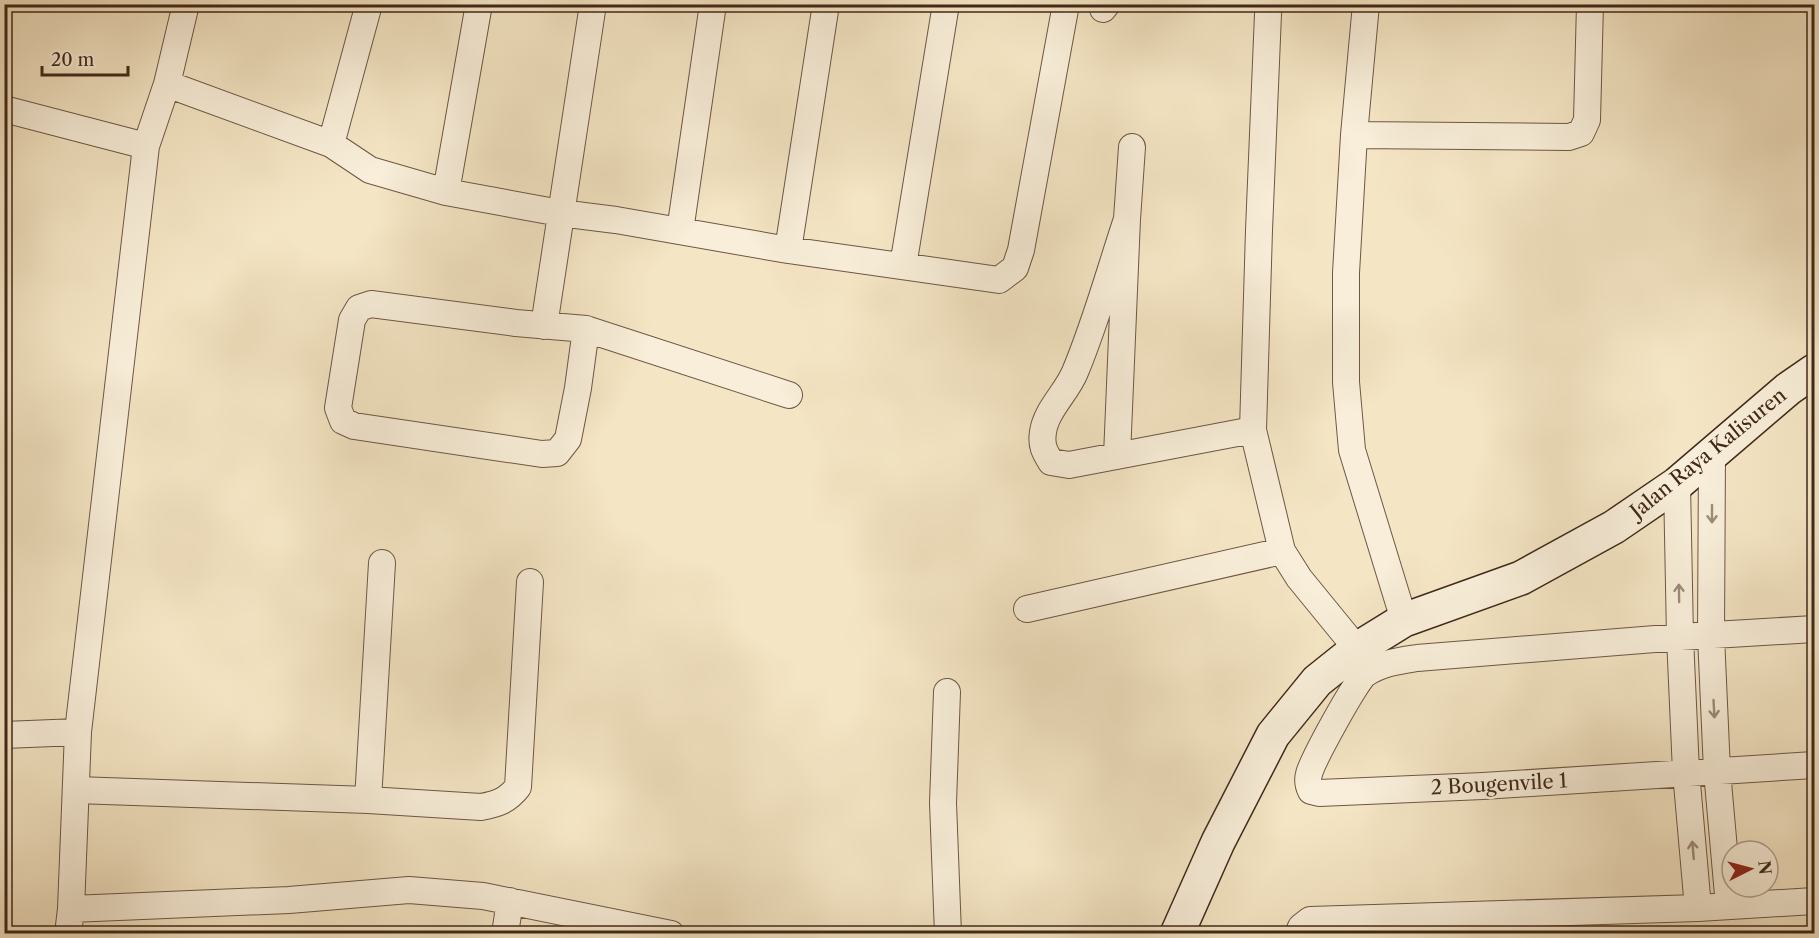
<svg xmlns="http://www.w3.org/2000/svg" width="1819" height="938" font-family="'Libre Caslon Text',serif">
<style>
.lines{fill:none;stroke-linecap:round;stroke-linejoin:round}
.minor-casing{stroke:#6e5744;stroke-width:28}
.secondary-casing{stroke:#41281a;stroke-width:36}
.minor{stroke:#f8eed9;stroke-width:26}
.secondary{stroke:#f8eed9;stroke-width:33}
.oneway{stroke:#9c8b7a}
.labels{text-anchor:middle;stroke-width:5;stroke-linejoin:round;paint-order:stroke}
.street-label{font-size:20px;fill:#41281a;stroke:#f8eed9}
</style>
<rect width="100%" height="100%" fill="#f4e5c4"/>
<filter id="stains"><feTurbulence type="fractalNoise" baseFrequency=".00333" numOctaves="4"/><feColorMatrix values="0 0 0 0 .2 0 0 0 0 .09 0 0 0 0 .02 0 0 0 .5 -.17"/></filter>
<radialGradient id="worn" r=".72"><stop offset=".6" stop-color="#630" stop-opacity="0"/><stop offset="1" stop-color="#630" stop-opacity=".3"/></radialGradient>
<g class="lines">
<defs>
<path id="minor" d="M1366,4L1354,135L1346,273V382L1352,450L1404,620
M1103,9L1107,4
M1268,14L1259,230L1253,430L1282,551L1299,578L1357,649
M167,84L331,144L370,170L446,192L560,213L616,220L788,250L999,280L1015,268L1021,250L1066,4
M4,109L146,146
M1354,135L1569,137L1581,133L1587,120L1590,4
M331,144L369,4
M446,192L479,4
M1127,219C1110,270 1096,322 1075,372C1067,392 1046,410 1043,432C1041,445 1044,451 1051,462L1069,465L1253,430
M680,231L713,4
M788,250L826,4
M903,266L946,4
M544,326L593,4
M586,329L578,388L568,439L557,453L542,454L354,426L343,421L338,408L352,320L359,308L371,304L516,323L586,329L789,395
M1712,455L1711,636L1717,771L1729,906
M1117,456L1127,219L1132,147
M1677,484L1680,637L1686,772L1698,908
M1027,609L1282,551
M1814,629L1680,637L1417,658C1398,661 1381,663 1365,674C1357,679 1312,761 1309,774C1307,781 1308,785 1311,791L1319,793L1483,786L1814,765
M947,692L943,803L948,934
M4,735L78,732
M76,790L368,800L481,807C497,804 507,801 518,787L530,582
M368,800L382,563
M71,909L289,900L409,890L483,896L671,934
M68,934L71,909L78,732L146,146L167,84L186,4
M505,934L510,901
M1298,934L1301,927L1310,920L1698,908L1814,901"/>
<path id="secondary" d="M1177,934L1218,842L1273,735L1317,681L1357,649L1404,620L1521,578L1614,527L1677,484L1788,389L1814,371"/>
</defs>
<use href="#minor" class="minor-casing"/>
<use href="#secondary" class="secondary-casing"/>
<use href="#minor" class="minor"/>
<use href="#secondary" class="secondary"/>
</g>
<defs><path id="oneway-shaft" d="M-6 0H5M1.5-3L5.5 0L1.5 3" fill="none" stroke-width="1.6" stroke-linecap="round" stroke-linejoin="round" transform="scale(1.5)"/></defs>
<g class="oneway">
<use href="#oneway-shaft" transform="translate(1712 514) rotate(90)"/>
<use href="#oneway-shaft" transform="translate(1679 593) rotate(-91)"/>
<use href="#oneway-shaft" transform="translate(1714 709) rotate(87)"/>
<use href="#oneway-shaft" transform="translate(1693 850) rotate(-95)"/>
</g>
<g class="labels">
<g class="street-label">
<text transform="translate(1708 453) rotate(-39)" y="7">Jalan Raya Kalisuren</text>
<text transform="translate(1499 784) rotate(-3)" y="7">2 Bougenvile 1</text>
</g>
</g>
<rect width="1819" height="938" fill="none" stroke="#f4e5c4" stroke-width="24"/>
<rect x="6" y="6" width="1807" height="926" fill="none" stroke="#41281a" stroke-width="3"/>
<rect x="12" y="12" width="1795" height="914" fill="none" stroke="#41281a" stroke-width="1.5"/>
<g transform="translate(1750 869) rotate(84)"><circle r="28" fill="#f8eed9" stroke="#af9f8d" stroke-width="1.5"/>
<path d="M0-4.5L10 22L0 15L-10 22Z" fill="#8f2418"/>
<text y="-9" font-size="16" font-weight="bold" text-anchor="middle" fill="#41281a">N</text>
</g>
<path d="M42 66v9h86v-9" fill="none" stroke="#41281a" stroke-width="3"/>
<text x="51" y="66" font-size="18" fill="#41281a" stroke="#f8eed9" stroke-width="4.5" paint-order="stroke">20 m</text>
<rect width="100%" height="100%" filter="url(#stains)"/>
<rect width="100%" height="100%" fill="url(#worn)"/>
</svg>
